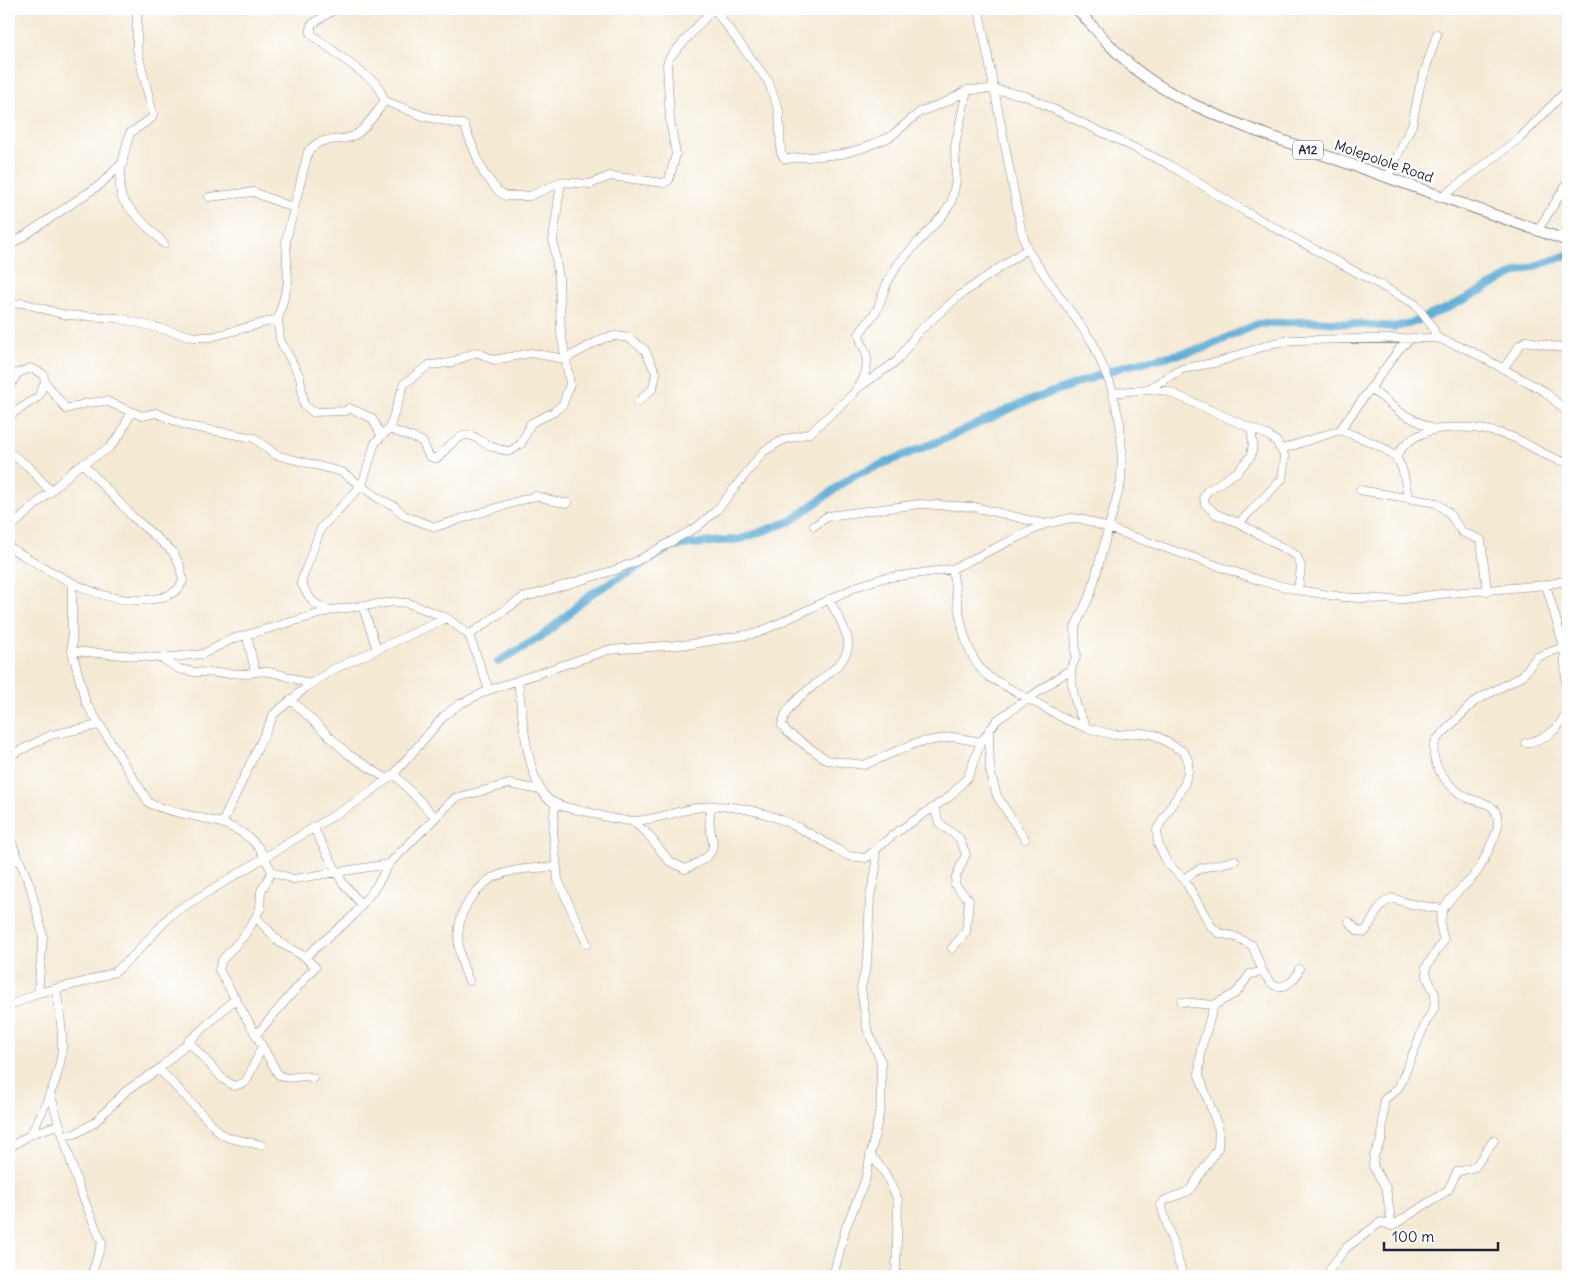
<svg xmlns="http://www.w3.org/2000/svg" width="1577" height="1285" font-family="Delius,sans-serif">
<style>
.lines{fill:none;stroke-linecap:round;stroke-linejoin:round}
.canal{stroke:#5bacd5;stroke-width:8}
.minor-casing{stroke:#8b8687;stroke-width:9}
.major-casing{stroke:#8b8687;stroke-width:12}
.minor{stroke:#fff;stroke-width:8}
.major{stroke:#fff;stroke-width:10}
.labels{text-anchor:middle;stroke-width:5;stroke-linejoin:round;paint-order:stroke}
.shield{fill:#fff;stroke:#646476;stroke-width:1}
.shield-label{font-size:12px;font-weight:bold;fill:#22223b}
.street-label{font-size:14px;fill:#22223b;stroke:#fff}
</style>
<rect width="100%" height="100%" fill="#fff"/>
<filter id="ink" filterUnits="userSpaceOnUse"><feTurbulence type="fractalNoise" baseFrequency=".02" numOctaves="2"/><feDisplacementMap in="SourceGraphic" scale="10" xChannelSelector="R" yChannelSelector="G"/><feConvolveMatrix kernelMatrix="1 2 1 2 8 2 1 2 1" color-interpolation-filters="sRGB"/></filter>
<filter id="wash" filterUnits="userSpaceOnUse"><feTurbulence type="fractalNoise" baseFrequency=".0096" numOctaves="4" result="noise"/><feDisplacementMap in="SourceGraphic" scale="20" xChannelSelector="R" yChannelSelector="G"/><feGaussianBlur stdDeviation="1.12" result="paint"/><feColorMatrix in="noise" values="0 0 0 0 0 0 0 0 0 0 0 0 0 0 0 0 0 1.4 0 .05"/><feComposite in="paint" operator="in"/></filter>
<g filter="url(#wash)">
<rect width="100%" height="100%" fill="#f4e9d3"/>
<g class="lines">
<path class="canal" d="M498,662L544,635L591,594L673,546L741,539L791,521L853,476L949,437L1020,404L1124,366L1202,349L1258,324L1314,321L1394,327L1411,323L1450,307L1517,272L1568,255"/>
</g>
</g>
<g filter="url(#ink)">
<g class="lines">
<defs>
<path id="minor" d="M137,9V49L153,114L152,118L130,133C125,149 116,183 122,198C127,209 155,233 164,244
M335,9L311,25V34L377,84L385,101
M714,9L768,81L779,111L781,153L785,159L842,154L860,149L890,137L920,112L948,101L967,90L994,89L1026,96L1166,163L1246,212L1415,304L1432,326L1437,338
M385,101L423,116L464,125L483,172L498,191L506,196H530L561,182L590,184L610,176L664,183L669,180L676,154L670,120L667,64L670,57L713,9
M1387,178L1412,125L1420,86L1437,34
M1443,196L1520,138L1568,89
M209,197L253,192L294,208
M1538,230L1568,182
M1558,237L1568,230
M9,246L101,184L123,162
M9,304L23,303L65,315L118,318L194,337H211L278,319
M1503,369L1520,345L1526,341L1568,349
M861,386L897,361L917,333L960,295L1027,249
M9,387L18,373L31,368L43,374L45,382L66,409L87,403L106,401L142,416L156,413L188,426L254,438L276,455L342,472L378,498L394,506L405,516L435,527L535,496C546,497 557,504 568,503
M1370,388L1401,413L1433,429
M1148,389L1182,369L1218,362L1274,343L1292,340L1437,338L1469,350L1544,391L1568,413
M1113,393L1148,389L1167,391L1269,436L1276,441L1285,457L1282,479L1239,523
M9,416L38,397L45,382
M389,429L422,441L429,456L433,458H438C476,413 470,448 510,451L521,444L531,423L554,412L563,404L570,384L561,333L559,279L553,240L561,182
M1251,429L1253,444L1251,456L1237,472L1207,491L1204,497L1205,504L1216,514L1239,523L1297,556L1301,567L1298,590
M1340,430C1358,438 1393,446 1401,466C1405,476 1406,487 1408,497
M381,435L372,418L349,408L346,411L313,412L304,405L300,377L280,340L278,319L288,283L286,240L308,152C323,132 340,145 357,134C368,126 377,111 385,101
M1282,449L1340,430L1400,348L1412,338
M9,452L29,467L51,492
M1396,457C1416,419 1476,424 1512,437C1528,443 1553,462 1568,462
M1360,490L1436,503L1448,512L1462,532L1481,540L1487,591
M814,526L828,516L920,504L974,507L1045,524
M9,529L76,468L109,448L120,435L131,413
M9,547C54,573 105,610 160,598C170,595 180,591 183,580L179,563L172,551L133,517L83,464
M952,569C959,603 960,654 989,677L1067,720L1087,728L1115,735L1141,733L1155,735L1184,752L1188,760V772L1184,785L1157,829L1158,844L1168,864L1184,879L1211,926L1219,933L1236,937L1252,945L1263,972L1250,974L1236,993L1214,1005L1182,1002
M72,584V651L86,703L149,803C183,820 233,814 259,848C264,855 268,864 272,872L293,879L389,864
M1546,585L1564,647L1568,713
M829,599C835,612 846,627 848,641C853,672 787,690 782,725L787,732L827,760L864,765L916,743L952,737L981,742
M362,605L377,649
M469,635L522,598L615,570L635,562L697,527L717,510L764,451L783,440L810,433L853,394C862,384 870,368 866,353C864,347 860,341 859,334L877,310L887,283L898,264L943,215L951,203L956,181L955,146L967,90
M247,636L255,671
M72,651L161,658L179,669L195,672L248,674C266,666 293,679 310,684
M161,658L203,654L232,639L329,611
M1071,669C1072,692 1075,708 1087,728
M518,680C521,707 527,778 546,797C556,807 575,809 588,812C602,816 618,821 633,821C659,820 692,805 715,806C769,807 803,829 848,856L866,858L894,834L949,797L968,777L981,742L997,720L1071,669L1076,657L1075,627L1091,593L1121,482L1122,451L1120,423L1111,386L1093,343L1034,260L1027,249L1021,229L979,10L966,9
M489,690L469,635L447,618L408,603L394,602L331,610C314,607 308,597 301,582L321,528L362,485L375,443L389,429L404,384L429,365L450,363L477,352L494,360L531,353L565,359L604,338L616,336L629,338L645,350L656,373L653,388L638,402
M291,700L348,754L387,779
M989,730L990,771L997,796L1025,839
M1526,743C1548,738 1560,730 1567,709
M9,756L51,735L99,725
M394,774L434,816
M555,803L553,831L558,880L587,944
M934,807L939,823L959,838L966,854L956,877L955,885L969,900L966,932L952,948
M632,821L647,833L669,861L685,869C734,848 701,841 712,805
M222,823L274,714L310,684L334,669L447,618
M314,829L343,883L362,905
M9,836L30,885L43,936L38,993
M9,862L19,859
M272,872L261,891L260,909L256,917L243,937L222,960L219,970L278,1074C289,1083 300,1072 313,1078
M1184,879C1205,862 1212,868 1235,860
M256,917L279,942L305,957L315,967L256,1035
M1349,922L1358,931L1365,932L1382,904L1392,898L1411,904L1442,909
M305,957L353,916L377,885L389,864L455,798L509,784L540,790
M1263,972C1266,977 1270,983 1274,985C1286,990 1297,978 1299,969
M469,981C455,951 452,917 477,891C482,886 487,880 494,877C514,868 534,868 555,867
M9,1006L38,993L84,982L115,972L133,956L173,913L361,799L394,774L444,716L458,705L489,690L608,650L692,644L758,633L858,586L883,578L952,569L1045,524L1071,518L1082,519L1261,581L1298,590L1342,597L1397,600L1440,594L1546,585L1568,580
M188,1041L223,1079L234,1086L246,1082L262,1047
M159,1069L221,1134L229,1138L261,1145
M50,1093L78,1185L102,1243L91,1276
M31,1134C44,1107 61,1077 62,1047C63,1028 59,1008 56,989
M64,1135L75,1134L94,1123L126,1091L159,1069L236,998
M9,1148L31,1134L58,1125
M870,1154L885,1173L898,1200L896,1276
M1392,1226L1386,1188L1373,1166L1374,1155L1382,1139L1384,1100L1399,1087L1426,1022L1434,1009L1435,994L1427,977L1426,967L1444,940C1432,907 1453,898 1473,877C1481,869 1485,857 1490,847C1493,840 1497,833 1498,825C1498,819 1497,812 1493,808C1486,801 1476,802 1468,798C1449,789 1426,761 1436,740L1475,701L1522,676L1537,657L1564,647
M1392,1226L1448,1190L1457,1172L1475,1167L1494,1140
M833,1276L846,1227L865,1181L881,1106V1062L867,1028L861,988L867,963L870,897L876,869L875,851
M1183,1276L1161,1205L1165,1200L1189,1191L1218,1148L1219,1130L1199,1075L1201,1049L1214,1005
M1330,1276V1268L1347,1247L1381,1222L1392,1226"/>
<path id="major" d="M1077,9C1097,31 1116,54 1139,72C1173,98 1213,114 1253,130L1568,241"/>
</defs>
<use href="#minor" class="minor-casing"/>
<use href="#major" class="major-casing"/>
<use href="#minor" class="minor"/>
<use href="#major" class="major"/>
</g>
</g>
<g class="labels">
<rect class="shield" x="1293" y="140.5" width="30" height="19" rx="4"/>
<g class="shield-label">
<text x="1308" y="154">A12</text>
</g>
<g class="street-label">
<text transform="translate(1384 161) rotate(19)" y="5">Molepolole Road</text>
</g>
</g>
<rect width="1577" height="1285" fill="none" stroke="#fff" stroke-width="30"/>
<path d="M1384 1242v8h114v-8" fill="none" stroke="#22223b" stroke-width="2.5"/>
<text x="1392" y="1242" font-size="15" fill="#22223b" stroke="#ffffff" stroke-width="4" paint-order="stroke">100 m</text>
</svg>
